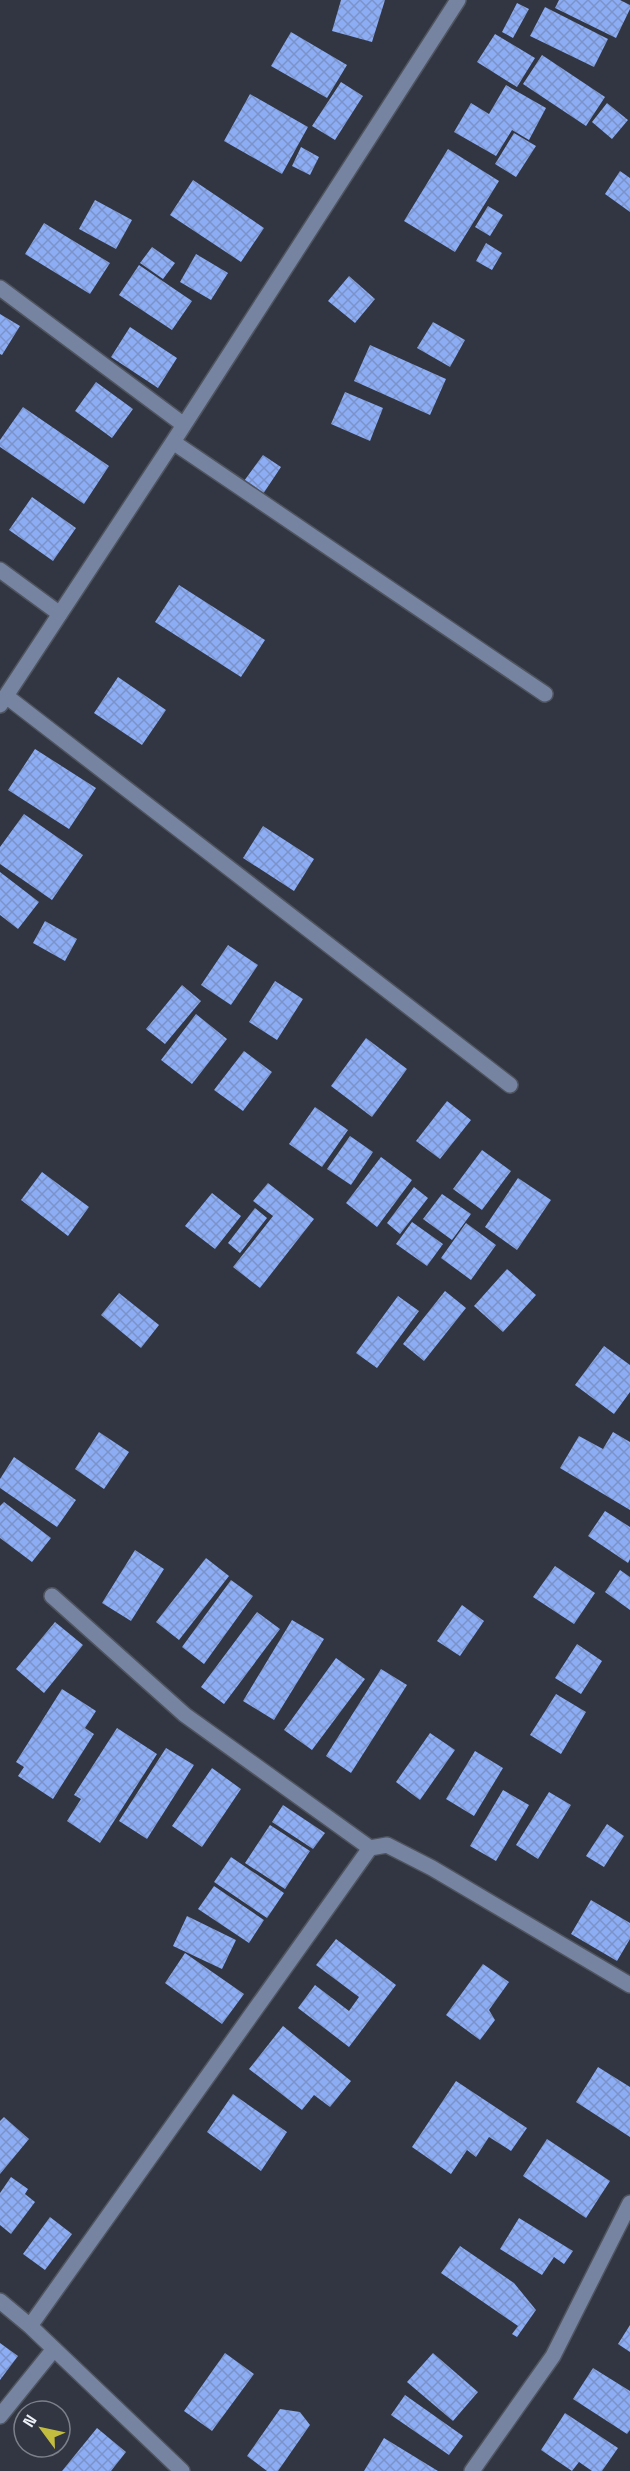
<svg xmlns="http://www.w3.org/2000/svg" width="630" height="2471" font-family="'Space Grotesk',sans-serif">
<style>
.building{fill:url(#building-cross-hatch)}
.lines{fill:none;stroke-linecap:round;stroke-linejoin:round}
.minor-casing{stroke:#4f545f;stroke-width:18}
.minor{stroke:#7684a2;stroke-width:15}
</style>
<defs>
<pattern id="building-cross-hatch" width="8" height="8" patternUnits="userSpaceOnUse" patternTransform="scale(1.5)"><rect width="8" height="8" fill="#8cacf3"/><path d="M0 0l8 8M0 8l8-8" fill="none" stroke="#7b93c9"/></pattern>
</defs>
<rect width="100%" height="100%" fill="#313642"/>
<path class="building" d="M341,0H385L372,42L332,31Z
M559,0H620L630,5V9L616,38L555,8Z
M517,3L529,9L513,38L502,32Z
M545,7L608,39L594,67L530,36Z
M291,32L347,65L327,98L271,66Z
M495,34L535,58L517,87L477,62Z
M542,55L605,97L586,126L523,84Z
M341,82L363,96L335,140L312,126Z
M506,85L546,108L529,140L512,130L496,156L454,132L471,103L489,114Z
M250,94L308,127L282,174L224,141Z
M607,103L628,120L612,139L592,122Z
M514,133L536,146L516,177L495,164Z
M301,147L319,157L310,175L292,166Z
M448,149L499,181L455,252L404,221Z
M620,171L630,178V212L605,194Z
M193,180L264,228L241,262L170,215Z
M95,200L132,220L116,249L79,229Z
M488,206L503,215L490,236L475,227Z
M44,223L110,263L90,294L25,254Z
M486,243L502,253L492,270L476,261Z
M152,247L175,263L163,279L140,263Z
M196,254L228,273L211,300L180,282Z
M139,265L192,301L172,330L119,295Z
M349,276L375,299L355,323L328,301Z
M0,314L20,326L2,355L0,354Z
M433,322L465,340L450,367L417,348Z
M130,327L177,358L158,388L111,357Z
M370,345L446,379L430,415L354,381Z
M96,382L133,409L112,438L75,411Z
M345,392L383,408L370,441L331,424Z
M23,407L109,466L84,504L0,447V440Z
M263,455L281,467L263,494L244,481Z
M32,497L76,528L53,561L9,530Z
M179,585L265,640L241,677L155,622Z
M118,677L166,710L142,745L94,713Z
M35,749L96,788L69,829L8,790Z
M24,814L83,855L52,900L0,864V847Z
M263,826L314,859L294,891L243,858Z
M0,872L39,902L18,929L0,915Z
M45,921L77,939L65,961L33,943Z
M228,945L258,965L231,1005L201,985Z
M275,981L303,999L277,1040L249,1022Z
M182,985L201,1001L165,1044L146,1029Z
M196,1014L227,1039L192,1084L161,1060Z
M366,1038L407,1069L372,1117L331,1086Z
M244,1051L272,1072L243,1111L214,1090Z
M447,1101L471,1120L440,1159L416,1141Z
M315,1107L348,1130L322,1167L289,1144Z
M350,1136L373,1152L351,1185L327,1169Z
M482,1150L511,1171L482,1210L453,1189Z
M381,1157L412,1180L377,1227L346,1203Z
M42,1172L89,1207L68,1236L21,1200Z
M518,1178L551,1200L517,1250L485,1227Z
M268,1183L314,1219L260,1288L233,1267L273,1216L253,1201Z
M414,1187L428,1198L400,1234L387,1223Z
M212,1193L241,1216L215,1249L185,1226Z
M442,1194L471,1214L452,1240L423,1219Z
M255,1208L267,1218L240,1253L228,1243Z
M412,1222L443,1244L427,1266L396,1244Z
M466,1223L496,1245L471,1280L441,1258Z
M507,1269L536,1295L503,1332L474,1306Z
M445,1291L466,1308L424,1361L403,1344Z
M119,1293L159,1325L141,1348L101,1315Z
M398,1296L419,1311L377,1368L356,1353Z
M604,1346L630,1365V1392L614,1414L575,1385Z
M99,1432L129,1452L104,1489L75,1469Z
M613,1432L630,1442V1510L560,1468L579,1436L603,1449Z
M14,1457L76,1500L57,1527L0,1488V1479Z
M4,1502L51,1538L32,1562L0,1538V1506Z
M605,1511L630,1527V1559L628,1563L588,1536Z
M135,1550L164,1569L131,1621L102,1603Z
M206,1558L229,1576L179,1640L156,1622Z
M555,1566L595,1593L574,1624L533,1597Z
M620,1570L630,1577V1610L605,1592Z
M231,1580L253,1596L204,1664L182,1647Z
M462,1605L484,1621L460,1656L437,1641Z
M257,1612L280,1629L224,1704L201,1687Z
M292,1620L324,1639L274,1720L243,1701Z
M55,1622L83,1645L44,1693L16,1669Z
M577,1644L602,1661L581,1694L555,1678Z
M336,1658L365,1679L312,1750L284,1730Z
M381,1669L407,1685L351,1773L326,1756Z
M62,1689L96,1711L85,1728L94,1734L53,1799L18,1776L24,1767L16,1762Z
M556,1694L586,1712L561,1754L530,1735Z
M117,1728L157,1754L100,1843L67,1821L81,1799L74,1795Z
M430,1733L455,1750L420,1800L396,1782Z
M166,1748L194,1765L147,1839L119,1821Z
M475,1751L503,1768L474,1816L446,1799Z
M212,1768L241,1789L202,1847L172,1826Z
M503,1790L529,1805L496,1861L470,1846Z
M549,1792L571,1805L538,1859L516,1845Z
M283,1805L325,1833L313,1849L272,1822Z
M607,1824L624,1836L604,1867L586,1856Z
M270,1825L310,1851L285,1889L245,1863Z
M231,1857L284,1893L267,1918L214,1882Z
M214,1886L264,1920L249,1943L198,1909Z
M591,1900L630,1923V1939L617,1961L571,1934Z
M187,1916L236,1940L222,1969L173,1946Z
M336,1939L396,1985L349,2047L298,2008L315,1985L349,2011L359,1997L316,1965Z
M185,1953L244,1994L222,2024L165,1983Z
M483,1964L509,1982L489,2010L495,2020L480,2040L446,2015Z
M283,2026L351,2081L330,2107L314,2095L302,2110L249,2069Z
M598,2067L630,2087V2137L576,2102Z
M456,2081L527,2128L511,2151L489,2137L476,2157L467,2150L451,2174L412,2147Z
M233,2094L287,2132L261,2171L207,2132Z
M4,2117L29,2139L0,2174V2121Z
M547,2139L610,2181L586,2218L523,2176Z
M11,2177L28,2189L25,2194L35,2202L11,2234L0,2225V2193Z
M50,2217L72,2234L45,2270L23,2254Z
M519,2218L573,2251L564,2264L554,2257L542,2275L500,2249Z
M460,2246L514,2283L536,2310L517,2337L512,2334L518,2326L441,2273Z
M630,2325V2352L618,2344Z
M0,2343L18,2356L0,2380Z
M225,2353L254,2374L212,2431L184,2411Z
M433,2353L478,2392L453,2421L407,2382Z
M593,2368L630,2391V2430L627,2434L573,2399Z
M405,2395L463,2436L449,2455L391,2415Z
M280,2409L300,2412L310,2425L278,2471H267L247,2456Z
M565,2413L618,2448L602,2471H592L579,2462L572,2471L541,2450Z
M97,2428L126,2452L111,2471H62Z
M384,2438L438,2471H364Z"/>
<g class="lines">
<defs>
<path id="minor" d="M0,288L184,425
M173,442L545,694
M0,570L60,614
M6,696L510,1085
M0,705L173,442L458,0
M52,1596L185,1715L370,1848
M0,2301L30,2326L182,2471
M30,2326L370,1848L387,1845L432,1868L630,1985
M0,2416L54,2349
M472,2471L553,2356L630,2203"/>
</defs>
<use href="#minor" class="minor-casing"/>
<use href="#minor" class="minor"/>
</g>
<g transform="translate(42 2429) rotate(303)"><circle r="28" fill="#313642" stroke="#7c808a" stroke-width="1.5"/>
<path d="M0-4.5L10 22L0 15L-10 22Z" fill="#c2bd3f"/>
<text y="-9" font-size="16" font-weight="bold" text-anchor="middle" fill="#ecf0f7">N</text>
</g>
</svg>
